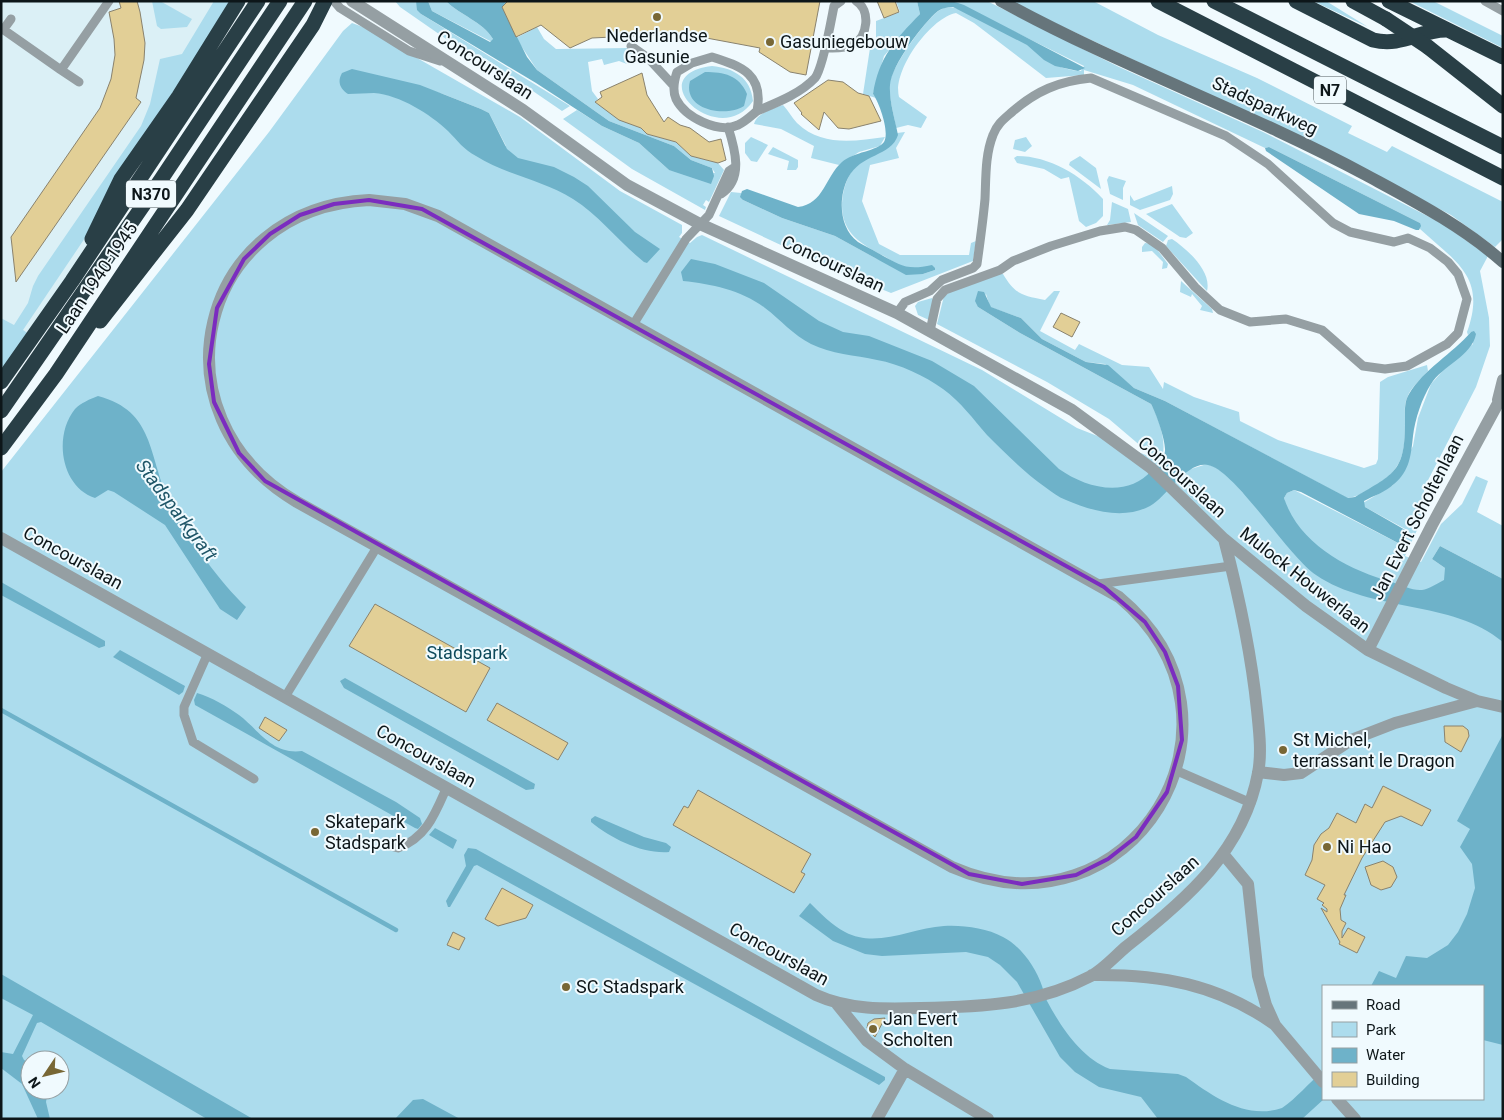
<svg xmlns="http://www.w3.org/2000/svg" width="1504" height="1120" font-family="Roboto,sans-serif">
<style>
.built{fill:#dbf0f6}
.green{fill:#acdced;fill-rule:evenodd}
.water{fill:#6eb2c9}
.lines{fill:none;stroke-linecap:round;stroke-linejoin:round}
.stream{stroke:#6eb2c9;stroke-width:4.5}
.building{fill:#e2cf96;stroke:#89826e}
.lane{stroke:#959fa3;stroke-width:9}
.street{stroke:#959fa3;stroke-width:12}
.secondary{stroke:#66757b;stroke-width:12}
.highway{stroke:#293f46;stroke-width:15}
.highway-bridge{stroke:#293f46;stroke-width:15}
.marked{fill:none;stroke:#7b2cbf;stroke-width:4;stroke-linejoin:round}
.poi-dot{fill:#786735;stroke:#f0fafe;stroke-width:2}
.labels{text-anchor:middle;stroke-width:4;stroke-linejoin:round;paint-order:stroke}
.shield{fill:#f0fafe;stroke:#515a5e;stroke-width:1}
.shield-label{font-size:16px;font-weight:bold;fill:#0d1619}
.poi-label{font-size:18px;fill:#0d1619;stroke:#f0fafe;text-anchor:start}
.street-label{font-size:18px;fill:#0d1619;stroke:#f0fafe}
.park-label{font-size:18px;fill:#0d495a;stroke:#f0fafe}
.water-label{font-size:19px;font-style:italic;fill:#1f5668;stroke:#f0fafe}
</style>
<rect width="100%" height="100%" fill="#f0fafe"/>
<path class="built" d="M1,1H233L32,336L1,318Z"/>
<path class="green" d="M152,1H160L192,19L187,27L161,29L157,26Z
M214,1H234L89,232L23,330L32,336L1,376V318L14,325L28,303L33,286L38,276L141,126L150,104L160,59L182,54Z
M395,1H416L421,14L570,106L562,111L486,59L462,50L400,7Z
M428,1H446C461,16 482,21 493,39L492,42L432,11Z
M896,1H917L920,14L884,56L873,94L876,98L863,94L870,48L876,38V21L900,12Z
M952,1H987L1119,67L1263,132L1443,224L1488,256L1480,271L1489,318L1490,346L1476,387L1424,488L1425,513L1405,556L1421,562L1441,524L1462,504L1476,476L1488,481L1477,512L1503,526V579L1440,546L1432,559L1445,568L1503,594V1119H1V472L269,132L343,31L352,23L363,27L520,117L620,191L682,225V233L679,237L690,243L697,237L702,235L982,370L1077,428L1156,459L1109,419L1047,382L937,324L944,296L955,289L1000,274H1003C1015,294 1022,296 1045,300L1054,291H1060L1040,331L1075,350L1079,344L1122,365L1149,367L1163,389L1164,382L1194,397L1239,412L1240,421L1278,440L1364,468L1376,464L1378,459L1380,382L1388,377L1427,365L1428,371C1421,379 1410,388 1407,398C1404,405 1405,413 1405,421C1405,451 1404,469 1375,486C1366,491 1358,497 1347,498L1165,401L1134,388L1105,364L1086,362L1042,339L1021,318L990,307L986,294L978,307L1020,333L1151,404C1159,418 1168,445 1161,460L1191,469L1207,464L1217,468L1230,478L1243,493L1287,510L1284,498L1287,493L1294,490L1400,544L1407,530L1365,507L1363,503L1393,485L1413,446L1418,418L1431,384L1448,365L1473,344L1471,332L1468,335L1467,332C1487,277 1456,262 1420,229V223L1269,147L1265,148L1133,85L1084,70V75L1046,78L974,23L956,13C930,18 892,71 899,97L927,117L921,128L908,125L896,128C894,114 888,96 890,82C892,67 927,17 940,10C948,5 955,8 962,10C984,22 1008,31 1028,45C1049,59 1050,67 1078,71H1081L1084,66ZM369,74L443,94L481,109L489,113L506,146ZM1323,986H1483V1099H1323ZM30,1060H60V1090H30Z
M1008,1H1093L1158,35L1257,78L1352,126L1348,133L1387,152L1392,146L1503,202V239L1495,247L1451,215L1332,153Z
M1313,1H1326L1368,27Z
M1409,1H1433L1503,36V48Z
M537,27L544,39L556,49L628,48L635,53L627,64L619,61L604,65L602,59L588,62L592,91L598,99L595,102L620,120L641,128L647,134L676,142L691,156L718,163L724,170L709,202L706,200L703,205L706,207L705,210L632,169L563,119L577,110L602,126L639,143L669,170L715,173L712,168L691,160L674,146L609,121L537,70L516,38Z
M712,66C734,68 751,78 753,101C719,151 638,75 712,66Z
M783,105C788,110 792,118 797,123C822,147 855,141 885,137L880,146L859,152L839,165L811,158L814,146L781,129L754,124C757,113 772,109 783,105Z
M905,132L896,148L899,158L870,165L862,201L879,244L900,255H969L971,243L976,241L973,261L891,293L830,268L719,216L731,192L741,193L743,200L782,218L835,236L877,259L923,274L935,270C926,269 916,270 908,268C899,266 892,261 884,256C861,244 841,233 842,203C843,189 847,175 857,165C871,151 892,154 897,133Z
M751,137L768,145L757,162L751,161L745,153V143Z
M1026,137L1032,146L1025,152L1013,149L1015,140Z
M773,147L798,160V167L796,170H787L789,161L768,154Z
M1017,156C1049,156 1081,175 1103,199V216L1096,223L1086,227L1079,221L1069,177L1061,179L1044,169L1017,163L1014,158Z
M1080,156L1096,168L1101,189L1069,165L1070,162Z
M1109,176L1126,181L1123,188V200L1110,194L1107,180Z
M1172,186L1173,194L1170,200L1140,210L1130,205V195L1134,201Z
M1112,202L1128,209L1131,222L1107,225L1110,220Z
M1172,204L1193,233L1186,238L1180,237L1146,214Z
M1134,213L1168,236L1163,242L1138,225Z
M1172,239C1187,249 1212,271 1207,291L1166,246L1168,240Z
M1145,243L1153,244L1168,264L1167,268L1162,269L1163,262L1152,251L1142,252V247Z
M1181,281L1212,309L1213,313L1200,310L1202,306L1192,294L1191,297L1180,292Z
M932,298L933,300L929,320L918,315L915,306L918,302Z"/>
<path class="water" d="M416,1H428L432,11L490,42L493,39C482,21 461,16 446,1H507L502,7L527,57L537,70L609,121L674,146L691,160L712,168L714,176L711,184L669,170L639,143L602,126L536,83L421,14L417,10Z
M917,1H952L964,5L1085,68L1078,71L1055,66L1044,60L1027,45L953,7C947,7 943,8 938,11C923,23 891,66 890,85C889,101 895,119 898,135C891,157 861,153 848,178C838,198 839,228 858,242C864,246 872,249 878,253C900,265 906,271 932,265L935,268V270L923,274L906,275L835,236L782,218L743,200L740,197L742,191L747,189L798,207C824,204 825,177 842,162C853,152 878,151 884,142C890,132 879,102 873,94C879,57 895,40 920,14Z
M352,69L420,85L481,109L489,113L507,149L518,158L554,167L574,177L588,186L635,232L660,249L647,263L644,262C619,242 600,216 573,199C543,180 506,175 476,156C464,150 457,140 448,131C430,114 400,95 374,93C366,93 357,94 348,94C340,89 337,82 342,73Z
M705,72C724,72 739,75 747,94L744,106C726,118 682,110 690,81Z
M1269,147L1420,223L1421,226L1419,230H1416L1394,221L1359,214L1266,151L1265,148Z
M691,259L715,264L764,283L819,321L843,332L869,336L932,361L974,386L1059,469C1086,488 1127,499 1152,470C1157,465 1164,459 1165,451C1166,441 1156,413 1151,404L1020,333L978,307L975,301L978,291L984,292L991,307L1021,318L1042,339L1086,362L1108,365L1134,388L1165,401L1348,498L1355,497C1396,473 1405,471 1405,421C1405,412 1404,402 1409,394C1424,369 1452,354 1471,332L1474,331L1476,334C1472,356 1442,366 1431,384C1422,398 1415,419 1413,436C1411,454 1410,471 1394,484C1386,492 1373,496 1364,501L1365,507L1407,531L1400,544L1301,492L1294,490L1287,493L1284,498C1299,544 1348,570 1392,582C1401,585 1413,591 1422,590C1429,589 1438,583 1444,580L1445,568L1432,559L1440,546L1503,579V642C1451,599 1372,613 1316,575C1286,554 1235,470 1208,465C1186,461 1168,496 1150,506C1124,520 1091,511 1066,500C1058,497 1052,492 1045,487C1024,472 1005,453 987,435C973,419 961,402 943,389C925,376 900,364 877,360C855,355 831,354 811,344C793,335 781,320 765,308C741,290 712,284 683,281L681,272Z
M98,396C155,411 148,456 168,498C184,533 218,580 246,607L237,620L220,609L165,525L114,492L108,490L95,498C61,487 53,436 75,409C81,403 90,399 98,396Z
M1,582L105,641V646L99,648L1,595Z
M120,650L185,686L183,692L179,695L113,657Z
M345,678L535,784L534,789L526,790L344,688L340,681Z
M197,693C211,697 228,707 239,715C259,730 272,755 302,751L396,802L420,818L422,824L418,829L415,828L195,705L194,700Z
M1503,734V1045L1483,1040V986H1371L1379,971L1396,978L1406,956L1427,958L1448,945L1458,932L1467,914L1475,888L1472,864L1460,847L1470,829L1457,821Z
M595,816L644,837L666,843L671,847L669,852C642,854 612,839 591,822V819Z
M435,828L457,840L453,849L429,835Z
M468,848L476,849L885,1077V1080L879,1085L477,865L474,866L450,907H448L446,901L466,866L464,855Z
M810,903C820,913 832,925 845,932C877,949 911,928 944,926C964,925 986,928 1003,937C1021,946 1036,968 1042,986C1044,991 1044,996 1047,1001C1061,1027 1081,1058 1110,1069L1178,1074L1186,1077C1214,1097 1246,1120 1282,1108C1297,1098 1308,1083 1323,1072L1324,1099L1302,1119H1158L1141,1097L1099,1087L1075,1072L1060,1057L1017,982L1000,965L988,957L966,952L882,956L865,954L833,941L799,916Z
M1,974L253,1119H207L41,1022L37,1023L22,1056L24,1060L30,1063V1090H48L46,1102L50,1119H38L22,1084L1,1068V1052L13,1054L33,1015L1,998Z
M423,1099L460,1119H395L413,1100Z"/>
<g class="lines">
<path class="stream" d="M1,710L396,930"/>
</g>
<path class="building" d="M119,1H137L140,12L145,43L144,60L136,98L141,102L16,282L11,237L100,108L111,79L115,55L114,39L109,12L121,8Z
M508,1H820L806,75L790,72L759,52L760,48L685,34L675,38L674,34L592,38L570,48L541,25L516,37L502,7Z
M877,1H895L899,12L884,18Z
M642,73L647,95L664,122L668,117L680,125L690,128L709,142L721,139L726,160L718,163L691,156L676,142L647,134L641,128L619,120L595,102L602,97L600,92Z
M828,80L843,82L858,93L869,96L881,121L849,129L838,128L824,112L819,130L801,114L802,113L794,103Z
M1061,313L1080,322L1072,337L1053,327Z
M375,604L490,668L466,712L349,646Z
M497,703L568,743L558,760L487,720Z
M265,717L287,730L279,741L259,728Z
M1444,726H1463L1468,730L1469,736L1461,752L1445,742Z
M1383,786L1431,810L1422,826L1401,816L1385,822L1362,858L1344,895H1346L1340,909L1341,920L1346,923L1342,931V938L1348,928L1365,937L1357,953L1339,944L1340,942L1321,908L1327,912V909L1322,905L1324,903L1317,899L1325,885L1305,875L1312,860L1314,845L1321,834L1329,828L1337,813L1356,823L1365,804L1372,808Z
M698,790L811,854L801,872L805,874L794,893L673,825L684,806L688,808Z
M1383,861L1393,867L1397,877L1391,887L1381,890L1371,885L1365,867Z
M502,888L533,905L526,918L498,926L485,919Z
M453,932L465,938L459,950L447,945Z
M885,1018L875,1037L867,1028L868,1023L874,1019Z"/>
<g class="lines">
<path class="lane" d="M334,1L340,8L409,51L440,61
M1485,1L1503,11
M1,28L61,70L109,1
M3,30L11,19
M631,46L648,58L673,85
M825,48C835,48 844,49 853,45C868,37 871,10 856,1
M712,57C742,66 764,75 757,111C751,116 745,122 738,125C718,134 685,117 676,99C672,90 674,81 677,72L692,63Z
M61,70L79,82
M757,111C776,103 800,94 815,78C823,68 831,21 834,6L841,1
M721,194C744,179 735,149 728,127
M897,313L905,302L930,291L942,280L973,268L977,264C980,242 983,221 985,199C986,178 985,155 993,135C997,124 1004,119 1012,112C1036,91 1059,81 1091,78L1226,136L1268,164L1333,223L1350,232L1394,242L1408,238L1430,248L1448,262L1458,274L1467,299L1458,333L1447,344L1407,366L1385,369L1363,366L1322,330L1286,319L1250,322L1220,310L1195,287L1162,248L1136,230L1125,227L1100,231L1051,246L1013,261L1000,270L945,290L937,299L930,331
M633,325L686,239L709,215L729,171L735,167
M1098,584L1231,566
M208,653L184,707V715L193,742L254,779
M285,697L377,547
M1175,770L1251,803
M390,846L398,848C426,838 435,814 446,789"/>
<path class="street" d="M352,1L523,110L627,185L700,224L897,313L1072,410L1151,468L1224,539L1306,606L1368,650L1446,688L1477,701L1503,707
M369,200L405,204L438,216L1119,597C1268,721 1131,945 952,867L297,502C149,415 198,208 369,200Z
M1498,400L1503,380
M1,538L816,995C849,1010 884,1009 921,1008C981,1007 1036,1005 1091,976C1104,969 1116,955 1127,946C1186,900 1244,850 1258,773C1262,753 1259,730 1257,710C1251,651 1239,596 1224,539
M1368,650L1432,525L1503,394
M1258,772L1284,775L1301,773L1351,740L1395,723L1477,701
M1224,855L1248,884L1258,976L1266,1005L1275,1025L1323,1082
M1092,975C1160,974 1217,984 1274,1024
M837,1004L867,1041L905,1069L988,1119
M1337,1099L1355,1119
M877,1119L905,1069"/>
<path class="secondary" d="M1001,1C1119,66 1247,111 1366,175C1414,201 1461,225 1503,262"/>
<path class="highway" d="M1158,1L1503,178
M1214,1L1503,147
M1296,1L1373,40C1402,47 1419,30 1446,30
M1353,1L1386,19
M1389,1L1503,57
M1428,47L1503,106
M92,239L121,179L179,96L238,1
M100,321L187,210L313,25L325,1
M1,382L72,281L258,1
M1,411L160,181L280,1
M1,448L56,374L305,1"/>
<path class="highway-bridge" d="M1386,19L1428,47"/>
</g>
<path class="marked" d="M369,200L422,209L1104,587L1145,622L1165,652L1178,686L1182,740L1167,792L1136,837L1108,859L1076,875L1022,884L969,874L265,481L239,453L214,402L209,364L217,308L244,259L270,234L300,215L334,204Z"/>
<g class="poi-dot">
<circle cx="657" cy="17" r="5"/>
<circle cx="770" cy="42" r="5"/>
<circle cx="1283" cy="750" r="5"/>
<circle cx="315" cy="832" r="5"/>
<circle cx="1327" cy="847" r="5"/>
<circle cx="566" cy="987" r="5"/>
<circle cx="873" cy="1029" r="5"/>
</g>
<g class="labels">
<g class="shield">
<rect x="1314" y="76.5" width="32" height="27" rx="4"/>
<rect x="126" y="180.5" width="50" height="27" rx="4"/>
</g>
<g class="shield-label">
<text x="1330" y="96">N7</text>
<text x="151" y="200">N370</text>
</g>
<g class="poi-label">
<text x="657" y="42" text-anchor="middle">Nederlandse<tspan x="657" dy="21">Gasunie</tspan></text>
<text x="780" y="48">Gasuniegebouw</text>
<text x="1293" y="746">St Michel,<tspan x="1293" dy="21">terrassant le Dragon</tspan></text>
<text x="325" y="828">Skatepark<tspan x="325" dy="21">Stadspark</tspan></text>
<text x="1337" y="853">Ni Hao</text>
<text x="576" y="993">SC Stadspark</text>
<text x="883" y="1025">Jan Evert<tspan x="883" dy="21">Scholten</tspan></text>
</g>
<g class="street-label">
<text transform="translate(485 65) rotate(33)" y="6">Concourslaan</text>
<text transform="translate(1265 106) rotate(25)" y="6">Stadsparkweg</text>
<text transform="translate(833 264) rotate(25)" y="6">Concourslaan</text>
<text transform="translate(97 278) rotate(-56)" y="6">Laan 1940-1945</text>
<text transform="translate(1182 477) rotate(42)" y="6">Concourslaan</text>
<text transform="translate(1417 517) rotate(-63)" y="6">Jan Evert Scholtenlaan</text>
<text transform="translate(73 558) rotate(29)" y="6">Concourslaan</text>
<text transform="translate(1305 580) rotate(38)" y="6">Mulock Houwerlaan</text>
<text transform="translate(426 756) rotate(29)" y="6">Concourslaan</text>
<text transform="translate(1155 896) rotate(-42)" y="6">Concourslaan</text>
<text transform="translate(779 954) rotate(29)" y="6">Concourslaan</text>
</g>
<g class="park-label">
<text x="467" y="659">Stadspark</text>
</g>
<g class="water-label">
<text transform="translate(177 510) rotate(53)" y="7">Stadsparkgraft</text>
</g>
</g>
<rect width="1504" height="1120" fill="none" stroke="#0d1619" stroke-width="5"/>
<rect x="1322" y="985" width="162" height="115" fill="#f0fafe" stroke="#959fa2"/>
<rect x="1332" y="1001" width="25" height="8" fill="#66757b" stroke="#959fa2"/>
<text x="1366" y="1010" font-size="15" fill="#0d1619">Road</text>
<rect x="1332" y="1022" width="25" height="15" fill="#acdced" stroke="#959fa2"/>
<text x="1366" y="1035" font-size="15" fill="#0d1619">Park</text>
<rect x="1332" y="1048" width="25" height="15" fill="#6eb2c9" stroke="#959fa2"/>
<text x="1366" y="1060" font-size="15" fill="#0d1619">Water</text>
<rect x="1332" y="1072" width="25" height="15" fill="#e2cf96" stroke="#959fa2"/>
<text x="1366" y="1085" font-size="15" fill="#0d1619">Building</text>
<g transform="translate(45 1075) rotate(235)"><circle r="24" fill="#f0fafe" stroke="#959fa2"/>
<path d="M0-4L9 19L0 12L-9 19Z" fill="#786735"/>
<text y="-8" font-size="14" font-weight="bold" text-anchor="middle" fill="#0d1619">N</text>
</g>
</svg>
